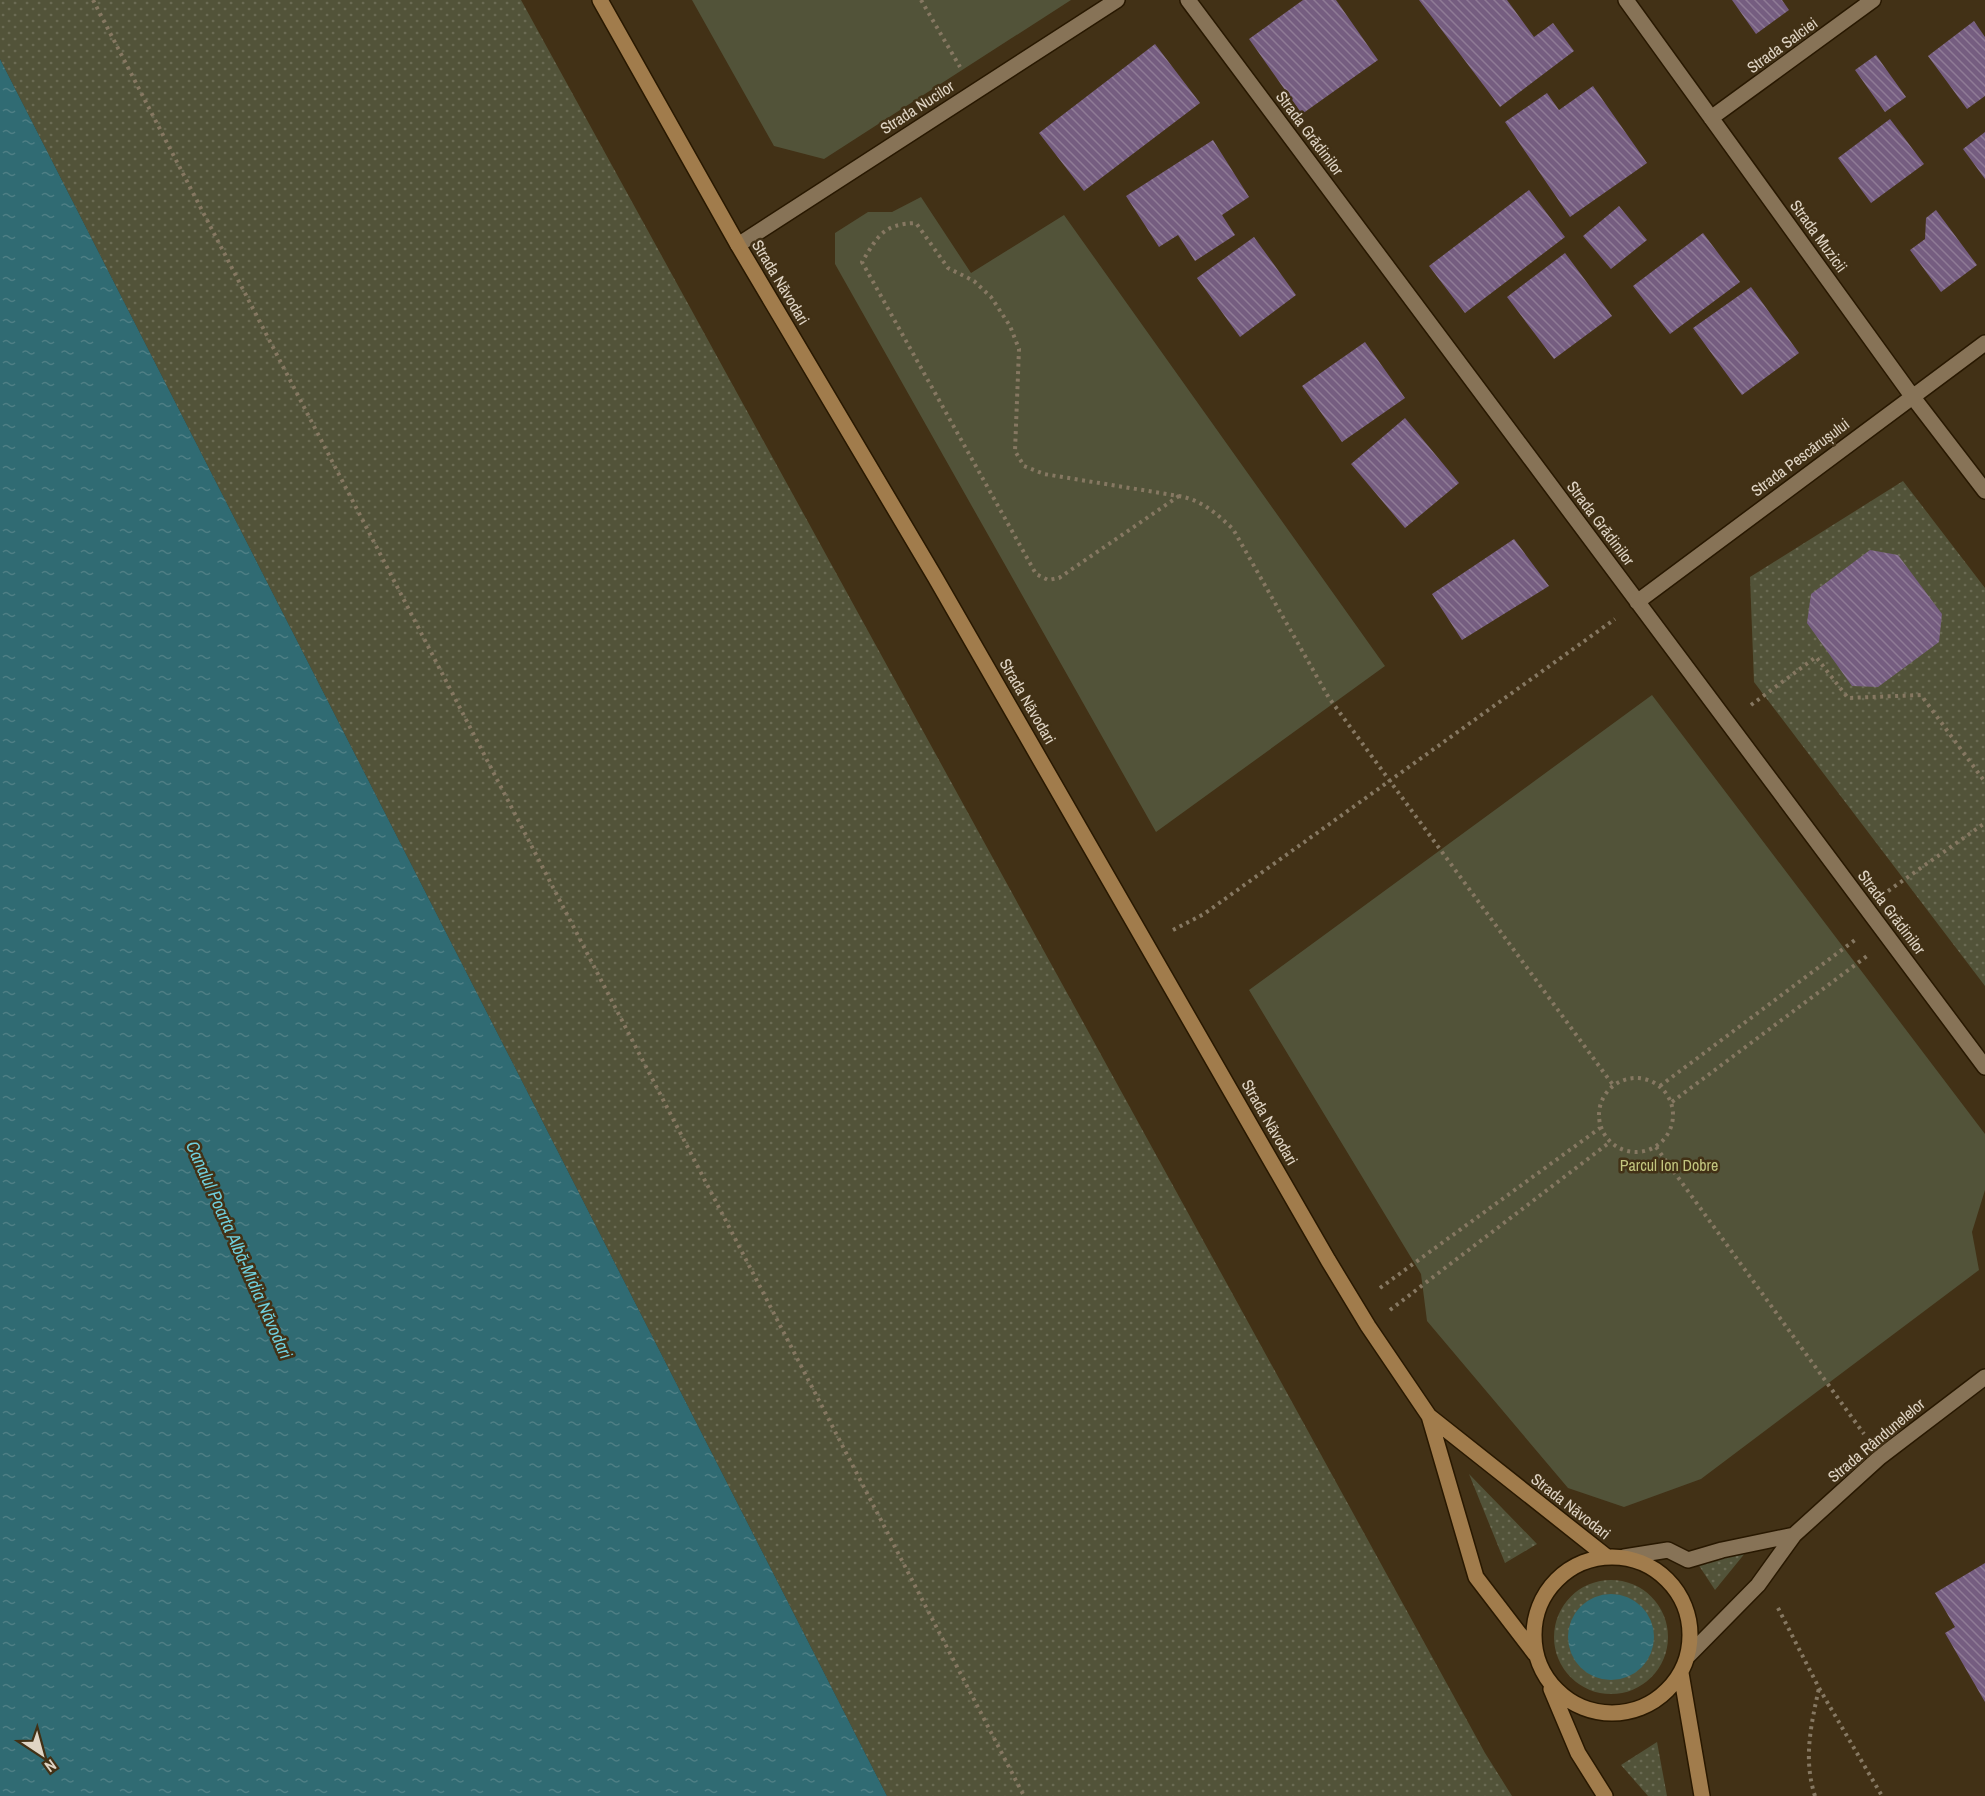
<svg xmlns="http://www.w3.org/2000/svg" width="1985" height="1796" font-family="'Archivo Narrow',sans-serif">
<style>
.grass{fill:url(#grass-dots)}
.park{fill:#525339}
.water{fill:url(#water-ripples)}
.building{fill:url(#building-back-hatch)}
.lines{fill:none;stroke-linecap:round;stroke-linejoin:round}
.minor-casing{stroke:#281800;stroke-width:18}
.tertiary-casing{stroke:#281800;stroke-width:18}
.secondary-casing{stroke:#281800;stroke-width:18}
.path{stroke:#867862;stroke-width:4;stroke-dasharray:3 4.5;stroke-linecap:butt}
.minor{stroke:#877357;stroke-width:15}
.tertiary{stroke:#877357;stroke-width:15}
.secondary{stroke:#a17c4c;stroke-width:15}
.labels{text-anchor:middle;stroke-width:5;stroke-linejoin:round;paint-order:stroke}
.street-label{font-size:16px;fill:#e0d5c5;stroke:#423116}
.park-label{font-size:16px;fill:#c2c57e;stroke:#423116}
.water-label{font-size:18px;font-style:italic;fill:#70cfdd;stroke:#423116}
</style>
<defs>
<pattern id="grass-dots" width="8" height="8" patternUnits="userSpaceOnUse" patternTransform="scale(1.5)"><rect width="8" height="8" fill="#525339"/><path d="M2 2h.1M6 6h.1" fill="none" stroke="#6b6b54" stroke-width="1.8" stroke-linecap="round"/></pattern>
<pattern id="water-ripples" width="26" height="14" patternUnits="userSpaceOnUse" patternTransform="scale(1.5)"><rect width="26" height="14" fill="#306b73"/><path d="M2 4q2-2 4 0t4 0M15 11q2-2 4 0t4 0" fill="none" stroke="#4e7f85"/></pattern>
<pattern id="building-back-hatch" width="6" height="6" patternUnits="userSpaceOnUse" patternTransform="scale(1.5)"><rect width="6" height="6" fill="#755d80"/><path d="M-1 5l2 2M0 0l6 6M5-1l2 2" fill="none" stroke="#8f7b96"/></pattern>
</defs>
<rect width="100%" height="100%" fill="#423116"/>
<path class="grass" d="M0,0H521L1485,1753L1512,1796H887L0,59Z
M1903,481L1985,588V986L1754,682L1750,577Z
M1469,1474L1537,1544L1505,1563Z
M1759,1536L1715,1590L1694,1558Z
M1554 1637a57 57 0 1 1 114 0a57 57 0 1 1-114 0Z
M1657,1742L1667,1796H1648L1621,1765Z"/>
<path class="park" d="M692,0H1071L824,159L774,146Z
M921,197L971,273L1064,215L1385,666L1156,832L835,264V233L868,212H892Z
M1652,695L1985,1134V1190L1972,1232L1979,1270L1701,1479L1624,1507L1568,1488L1427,1321L1421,1274L1249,990Z"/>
<path class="water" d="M0,59L887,1796H0Z
M1568 1637a43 43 0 1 1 86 0a43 43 0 1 1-86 0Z"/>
<path class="building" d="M1303,0H1336L1378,60L1302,114L1249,39Z
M1419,0H1507L1534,37L1553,23L1574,51L1500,107Z
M1732,0H1782L1789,10L1756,34Z
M1974,21L1985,37V96L1967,109L1928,56Z
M1155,44L1200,103L1084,191L1039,133Z
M1876,55L1906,97L1885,112L1855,70Z
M1593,86L1647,163L1570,217L1505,122L1547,93L1559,110Z
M1890,119L1924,164L1871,203L1838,158Z
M1985,132V179L1963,149Z
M1213,140L1249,197L1222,215L1235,235L1195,261L1178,235L1159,247L1126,196Z
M1529,190L1565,237L1465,313L1429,266Z
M1619,206L1647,240L1611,269L1583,236Z
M1936,210L1977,265L1941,292L1910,250L1925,239L1926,218Z
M1703,233L1740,282L1670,334L1633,286Z
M1254,237L1296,295L1240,337L1197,278Z
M1565,253L1612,316L1554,359L1507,297Z
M1751,287L1799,353L1742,395L1693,328Z
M1365,342L1405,398L1342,442L1302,386Z
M1405,418L1459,483L1405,528L1351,464Z
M1514,539L1549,586L1462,640L1432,594Z
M1870,550L1898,555L1942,614L1939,642L1878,687L1852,686L1807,623L1811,594Z
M1985,1563V1702L1945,1633L1955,1627L1935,1593Z"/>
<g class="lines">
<defs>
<path id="minor" d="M1188,0L1985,1067
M1626,0L1912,396L1985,491
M1711,118L1873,0
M738,245L1117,0
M1637,602L1985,343"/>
<path id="tertiary" d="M1624,1557L1668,1550L1688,1560L1722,1550L1794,1535
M1689,1655L1758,1585L1794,1535L1880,1457L1985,1377"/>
<path id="secondary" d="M600,0L738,245L935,577L1328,1260L1368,1326L1429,1416L1476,1577L1535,1654
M1429,1416L1607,1557
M1534 1635a78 78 0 1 1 156 0a78 78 0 1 1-156 0Z
M1681,1673L1702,1796
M1551,1689L1578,1753L1605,1796"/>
</defs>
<use href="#minor" class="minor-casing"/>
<use href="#tertiary" class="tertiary-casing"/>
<use href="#secondary" class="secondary-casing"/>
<path class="path" d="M93,0L1024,1796
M921,0L960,67
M1179,496L1059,578L1048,580L1036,574L862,262C878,236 883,224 916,223L948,268L974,281L991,297L1010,326L1019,349L1015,451L1024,466L1044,474L1179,496C1202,500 1217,514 1233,529L1329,698L1613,1085
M1751,705L1816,657L1848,698L1921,695L1985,782
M1888,891L1985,823
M1173,930L1204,914L1615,619
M1599 1115a37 37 0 1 1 74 0a37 37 0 1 1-74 0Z
M1660,1086L1855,940
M1672,1102L1867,956
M1656,1147L1864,1434
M1380,1288L1600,1128
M1390,1310L1610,1142
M1778,1608L1819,1688L1882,1796
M1815,1796C1803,1759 1811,1725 1819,1688"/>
<use href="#minor" class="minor"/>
<use href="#tertiary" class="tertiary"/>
<use href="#secondary" class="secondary"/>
</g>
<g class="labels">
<g class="street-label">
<text transform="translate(1782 45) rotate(-36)" y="6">Strada Salciei</text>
<text transform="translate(917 107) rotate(-33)" y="6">Strada Nucilor</text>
<text transform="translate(1310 133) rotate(53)" y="6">Strada Grădinilor</text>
<text transform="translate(1819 236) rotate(54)" y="6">Strada Muzicii</text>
<text transform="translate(781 282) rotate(59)" y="6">Strada Năvodari</text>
<text transform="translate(1800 457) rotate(-37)" y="6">Strada Pescărușului</text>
<text transform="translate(1601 523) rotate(53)" y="6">Strada Grădinilor</text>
<text transform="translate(1028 701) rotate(60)" y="6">Strada Năvodari</text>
<text transform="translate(1892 912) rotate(53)" y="6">Strada Grădinilor</text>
<text transform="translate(1270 1122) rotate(60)" y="6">Strada Năvodari</text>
<text transform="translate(1876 1440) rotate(-40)" y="6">Strada Rândunelelor</text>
<text transform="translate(1571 1506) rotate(38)" y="6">Strada Năvodari</text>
</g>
<g class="park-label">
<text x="1669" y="1171">Parcul Ion Dobre</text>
</g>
<g class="water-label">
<text transform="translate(239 1250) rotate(66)" y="6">Canalul Poarta Albă-Midia Năvodari</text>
</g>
</g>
<g transform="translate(42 1754) rotate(144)" stroke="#423116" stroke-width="4.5" paint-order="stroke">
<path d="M0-4.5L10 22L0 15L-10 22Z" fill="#e0d5c5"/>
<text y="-9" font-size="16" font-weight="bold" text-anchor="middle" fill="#e0d5c5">N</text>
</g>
</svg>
